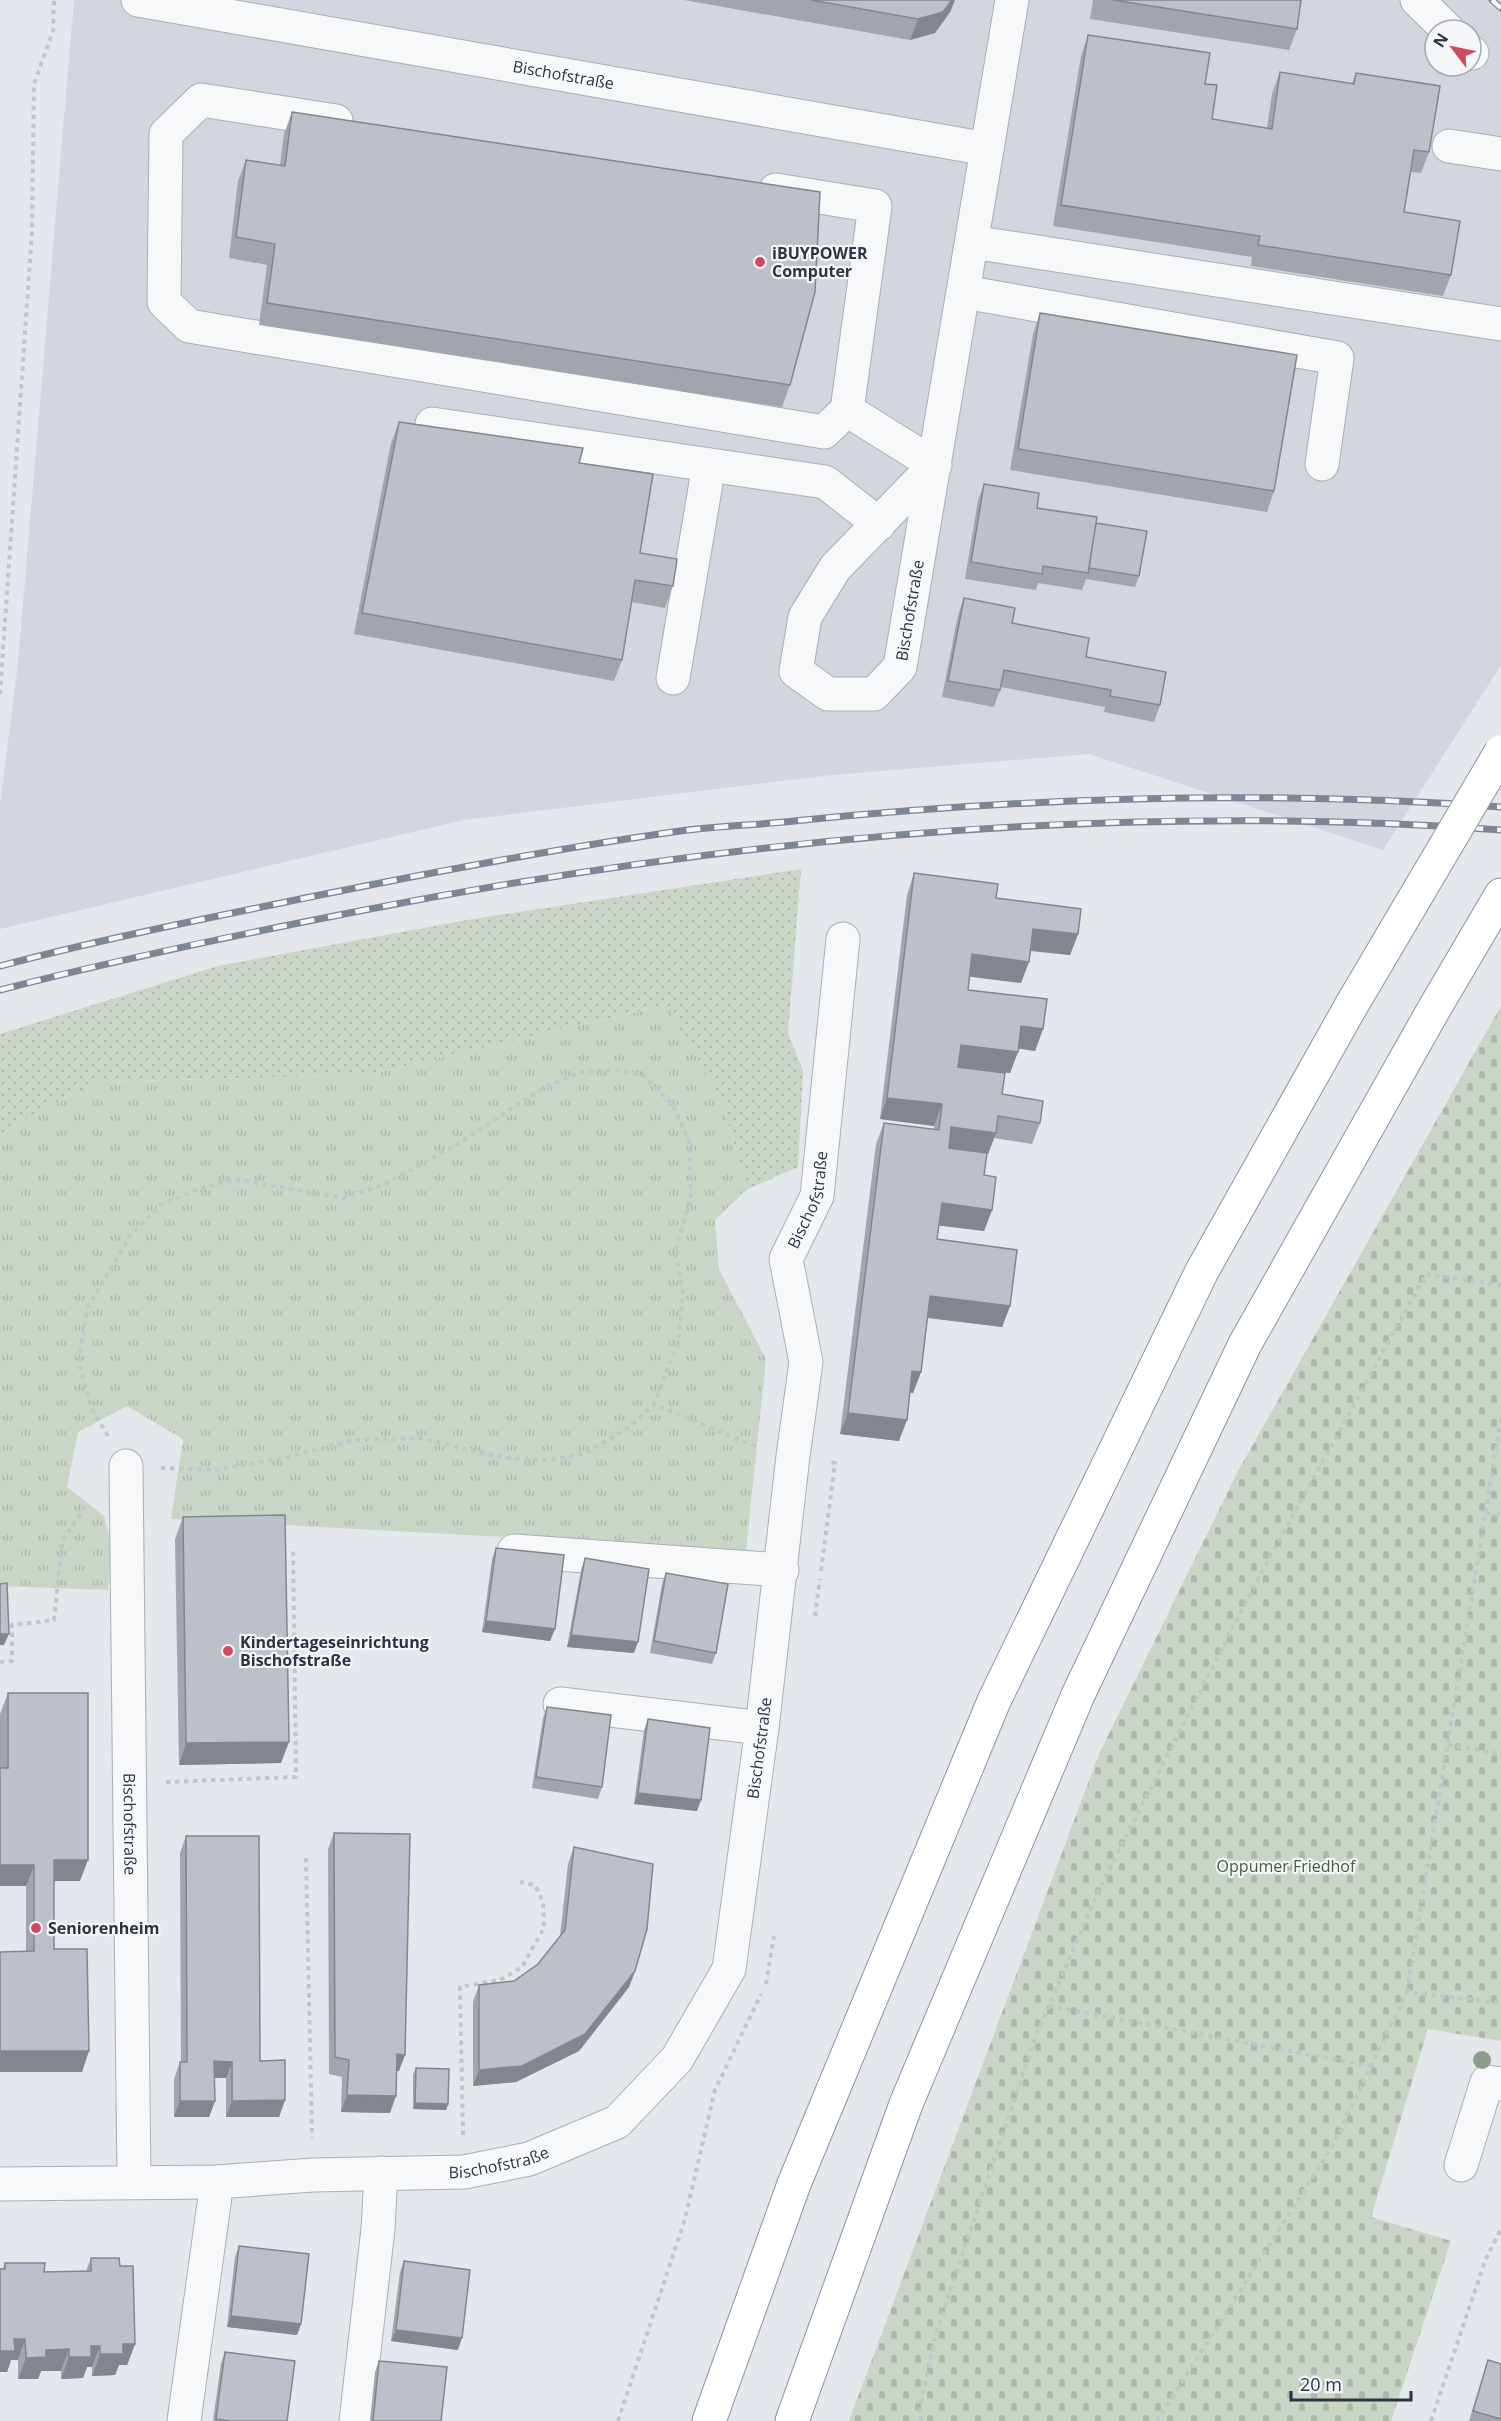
<svg xmlns="http://www.w3.org/2000/svg" width="1501" height="2421" font-family="'Open Sans',sans-serif">
<style>
.built{fill:#d2d6de;fill-rule:evenodd}
.grass{fill:url(#grass-dots)}
.cemetery{fill:url(#cemetery-stones)}
.park{fill:url(#park-tufts)}
.lines{fill:none;stroke-linecap:round;stroke-linejoin:round}
.minor-casing{stroke:#a9aeb7;stroke-width:35}
.highway-casing{stroke:#8b94a3;stroke-width:35}
.path{stroke:#c2c5cb;stroke-width:4;stroke-dasharray:4.5 4.5;stroke-linecap:butt}
.minor{stroke:#f7f8fa;stroke-width:33}
.highway{stroke:#fff;stroke-width:33}
.rail-casing{stroke:#7d8696;stroke-width:7}
.rail{stroke:#f4f6f9;stroke-width:4.5;stroke-dasharray:14;stroke-linecap:butt}
.highway-bridge-casing{stroke:#8b94a3;stroke-width:35;stroke-linecap:butt}
.highway-bridge{stroke:#fff;stroke-width:33}
.tree{fill:#899d89}
.wall{fill:#a1a5ae}
.shaded-wall{fill:#83868d}
.building{fill:#bbc0ca;stroke:#83868d;stroke-width:1.5}
.poi-dot{fill:#d1495b;stroke:#f4f6f9;stroke-width:2}
.labels{text-anchor:middle;stroke-width:4.5;stroke-linejoin:round;paint-order:stroke}
.street-label{font-size:16px;fill:#2b3445;stroke:#f4f6f9}
.poi-label{font-size:16px;font-weight:bold;fill:#2b3445;stroke:#f4f6f9;text-anchor:start}
.park-label{font-size:16px;fill:#3f6138;stroke:#f4f6f9}
</style>
<defs>
<pattern id="grass-dots" width="8" height="8" patternUnits="userSpaceOnUse" patternTransform="scale(1.5)"><rect width="8" height="8" fill="#c9d6c5"/><path d="M2 2h.1M6 6h.1" fill="none" stroke="#adb8ab" stroke-width="1.8" stroke-linecap="round"/></pattern>
<pattern id="cemetery-stones" width="16" height="16" patternUnits="userSpaceOnUse" patternTransform="scale(1.5)"><rect width="16" height="16" fill="#c9d6c5"/><path d="M2 7V4a2 2 0 0 1 4 0v3zM10 15v-3a2 2 0 0 1 4 0v3z" fill="#adb8ab"/></pattern>
<pattern id="park-tufts" width="24" height="20" patternUnits="userSpaceOnUse" patternTransform="scale(1.5)"><rect width="24" height="20" fill="#c9d6c5"/><path d="M3 7l-1-3M5 7V3M7 7l1-3M15 17l-1-3M17 17v-4M19 17l1-3" fill="none" stroke="#adb8ab"/></pattern>
</defs>
<rect width="100%" height="100%" fill="#e4e7ec"/>
<path class="built" d="M74,0H1501V665L1383,850L1089,754L832,775L464,820L0,929V805L18,663ZM1435,30H1471V66H1435Z"/>
<path class="grass" d="M801,869L788,1033L803,1071L798,1167L746,1190L723,1103L665,1005L367,1075L96,1082L5,1131L0,1146V1034L218,966L473,919Z"/>
<path class="cemetery" d="M1501,1006V2041L1428,2029L1371,2217L1451,2241L1391,2421H849L1099,1754L1237,1473Z"/>
<path class="park" d="M666,1005L723,1103L746,1190L715,1220L719,1269L766,1359L746,1550L171,1519L183,1439L127,1406L78,1432L67,1487L104,1516L112,1549L108,1590L0,1586V1146L5,1131L96,1082L367,1075Z"/>
<g class="lines">
<defs>
<g id="minor">
<path id="s1" d="M138,0L987,149"/>
<path d="M1417,0L1448,30"/>
<path d="M1471,52L1472,53"/>
<path d="M336,121L201,100L166,134L164,302L189,326L824,432L847,410"/>
<path d="M1449,146L1501,154"/>
<path id="s2" d="M776,190L875,206L847,410L935,465L835,568L805,617L796,671L828,694H874L900,667L1012,0"/>
<path d="M972,242L1501,324"/>
<path d="M964,292L1337,358L1322,464"/>
<path d="M432,424L825,482L879,524"/>
<path d="M673,678L709,465"/>
<path id="s3" d="M126,1466L134,2182"/>
<path d="M514,1551L782,1570"/>
<path d="M560,1704L762,1728"/>
<path d="M1461,2165L1487,2082L1501,2084"/>
<path id="s4" d="M0,2184L217,2182L313,2175L464,2172L529,2159L617,2122L677,2059L729,1969L762,1728L793,1456L806,1362L786,1259L817,1196L843,939"/>
<path d="M184,2421L217,2182"/>
<path d="M356,2421L378,2229L381,2173"/>
</g>
<path id="highway" d="M709,2421L794,2184L994,1701L1202,1271L1351,1006
M792,2421L906,2104L1078,1695L1245,1344L1434,1009L1501,895"/>
</defs>
<use href="#minor" class="minor-casing"/>
<use href="#highway" class="highway-casing"/>
<path class="path" d="M0,694L32,232L34,84L53,31L54,0
M108,1436L91,1408L79,1363L87,1309L131,1234L161,1205L196,1190L234,1179L343,1198L381,1186L451,1148L545,1087L582,1072L615,1070L642,1074L672,1104L689,1141L691,1197L675,1252L683,1292L679,1340L654,1404L757,1447
M161,1468L218,1470L287,1457L355,1440L419,1438L505,1458L546,1460L584,1454L628,1428L654,1404
M1486,1513L1501,1516
M821,1571L835,1463L829,1462
M815,1616L820,1579
M0,1662L12,1661V1625L54,1620L62,1541L88,1503
M1448,1745L1501,1754
M166,1782L296,1777L293,1547
M306,1858L312,2138
M766,1984L774,1936
M1407,1992L1501,1418
M1049,2006L1371,2066
M463,2135L460,1987L500,1980L522,1967L544,1928L543,1902L535,1885L520,1882
M618,2421L685,2219L715,2090L761,1994
M921,2421L920,2408L936,2333L1035,2038L1101,1885L1254,1586L1426,1274L1501,1285
M1157,2421L1333,2145L1407,1992L1501,2003
M1431,2421L1485,2261L1501,2229"/>
<use href="#minor" class="minor"/>
<use href="#highway" class="highway"/>
<defs>
<path id="rail" d="M1492,0L1501,8
M0,966C106,938 213,917 320,895C439,871 559,848 680,831C718,826 756,825 794,821C1029,797 1265,790 1501,807
M0,990C115,960 232,936 349,913C729,838 1115,802 1501,830"/>
</defs>
<use href="#rail" class="rail-casing"/>
<use href="#rail" class="rail"/>
<defs>
<path id="highway-bridge" d="M1351,1006L1501,752"/>
</defs>
<use href="#highway-bridge" class="highway-bridge-casing"/>
<use href="#highway-bridge" class="highway-bridge"/>
</g>
<circle class="tree" cx="1482" cy="2060" r="9"/>
<path class="wall" d="M684,0H955L950,12L935,33L910,40Z
M1093,0H1301L1297,29L1289,50L1090,19Z
M1088,35L1205,84L1212,119L1267,128L1272,94L1280,72L1352,83L1356,73L1429,152L1421,173L1411,172L1404,212L1451,275L1443,296L1251,266L1252,257L1053,226L1081,56Z
M292,112L790,385L782,407L259,325L267,265L229,258L238,181L246,160L280,165L284,134Z
M1040,313L1274,491L1267,512L1010,470L1033,334Z
M399,422L579,463L640,553L673,586L665,608L631,602L622,660L614,681L354,634L391,443Z
M984,484L1037,508L1096,523L1139,576L1135,587L1086,579L1082,590L1038,583L1036,590L965,579L978,500Z
M964,598L1012,623L1086,657L1160,705L1154,722L1104,712L1105,707L1001,687L994,707L942,697L958,615Z
M914,873L996,898L1078,934L1070,955L1030,951L1021,983L970,976L968,990L1043,1029L1035,1051L1019,1048L1010,1073L958,1067L1002,1094L1040,1123L1032,1144L994,1138L988,1154H987L984,1175L992,1210L984,1231L939,1225L937,1239L1010,1306L1002,1327L927,1318L921,1372L913,1393L910,1392L899,1441L840,1434L876,1144L884,1123L934,1129V1126L880,1119L907,895Z
M183,1517L281,1763L179,1765L175,1539Z
M496,1548L555,1629L550,1641L482,1632L492,1559Z
M585,1558L634,1653L567,1647L581,1570Z
M666,1573L716,1653L712,1664L650,1653L662,1584Z
M8,1693L80,1881H54V1949L82,2072L26,1951V1886H0V1714Z
M547,1707L602,1787L598,1799L532,1788L543,1718Z
M648,1719L697,1811L634,1804L644,1730Z
M334,1833L399,2071H396L390,2113L341,2112L342,2077L329,2074L328,1849Z
M186,1836L260,2061L285,2100L279,2117H226V2078H214L215,2101L209,2117H174V2079L180,2062H181L180,1853Z
M574,1847L635,1971L629,1987L579,2051L516,2082L473,2086V2002L479,1985L514,1981L538,1964L560,1936L568,1864Z
M416,2068L448,2104L446,2110L413,2109V2074Z
M239,2246L301,2324L297,2335L227,2327L235,2257Z
M91,2258L120,2266L135,2344L127,2365H119L115,2375L92,2376V2367H87L83,2378L61,2379V2371H41L38,2379H18V2360H11L7,2372H0V2269H3L5,2263L44,2272L86,2271Z
M404,2261L458,2350L391,2341L400,2272Z
M225,2352L287,2421H213L221,2363Z
M1488,2360L1501,2364V2421H1469Z
M379,2361L441,2421H370L375,2372Z"/>
<path class="shaded-wall" d="M952,0H955L950,12L935,33L910,40L918,19Z
M1033,929L1078,934L1070,955L1025,950Z
M972,954L1029,962L1021,983L964,976Z
M1021,1026L1043,1029L1035,1051L1014,1048Z
M961,1045L1018,1052L1010,1073L953,1066Z
M887,1098L942,1104L934,1126L880,1119Z
M951,1127L996,1133L988,1154L943,1148Z
M942,1203L992,1210L984,1231L934,1225Z
M930,1296L1010,1306L1002,1327L922,1317Z
M912,1371L921,1372L913,1393L905,1392Z
M848,1413L907,1420L899,1441L840,1434Z
M486,1621L555,1629L550,1641L482,1632Z
M0,1634H9L4,1645H0Z
M571,1635L638,1642L634,1653L567,1647Z
M289,1742L281,1763L179,1765L186,1743Z
M638,1793L701,1800L697,1811L634,1804Z
M54,1860H88L80,1881H46Z
M0,1865H34L26,1886H0Z
M635,1971L629,1987L579,2051L516,2082L473,2086L479,2070Z
M0,2051H89L82,2072H0Z
M397,2054L405,2055L399,2071H391Z
M214,2061L232,2062L226,2078H208Z
M347,2095L396,2096L390,2113L341,2112Z
M285,2100L279,2117H226L232,2101Z
M180,2101H215L209,2117H174Z
M415,2103L448,2104L446,2110L413,2109Z
M231,2316L301,2324L297,2335L227,2327Z
M396,2330L462,2338L458,2350L391,2341Z
M14,2339H25L18,2360H11L7,2372H0V2351Z
M123,2344H135L127,2365H119L115,2375L92,2376L100,2354Z
M91,2346H100L92,2367H87L83,2378L61,2379L69,2357Z
M69,2349L61,2371H41L38,2379H18L26,2358L46,2350Z"/>
<path class="building" d="M811,0H952L943,12L918,19Z
M1113,0H1301L1297,29Z
M1088,35L1210,53L1205,84L1217,85L1212,119L1272,129L1280,72L1354,84L1356,73L1440,86L1429,152L1414,150L1404,212L1460,221L1451,275L1258,245L1260,236L1061,205Z
M292,112L820,192L815,292L790,385L267,303L275,244L236,237L246,160L285,166Z
M1040,313L1297,355L1274,491L1018,449Z
M399,422L583,448L579,463L653,474L640,553L677,559L673,586L635,580L622,660L362,613Z
M984,484L1039,493L1037,508L1097,517L1088,573L1043,566L1042,574L971,562Z
M1096,523L1147,531L1139,576L1089,568Z
M964,598L1015,608L1012,623L1089,638L1086,657L1166,672L1160,705L1110,696L1111,690L1004,670L1000,690L948,681Z
M914,873L998,884L996,898L1081,909L1078,934L1033,929L1029,962L972,954L968,990L1047,999L1043,1029L1021,1026L1018,1052L961,1045L958,1067L1005,1073L1002,1094L1043,1101L1040,1123L998,1116L996,1133L951,1127L949,1148L987,1153L984,1175L996,1177L992,1210L942,1203L937,1239L1017,1250L1010,1306L930,1296L921,1372L912,1371L907,1420L848,1413L884,1123L939,1130L942,1104L887,1098Z
M285,1515L289,1742L186,1743L183,1517Z
M496,1548L564,1555L555,1629L486,1621Z
M585,1558L649,1569L638,1642L571,1635Z
M666,1573L728,1584L716,1653L654,1641Z
M7,1583L9,1634H0V1584Z
M8,1693H88V1860H54V1949H87L89,2051H0V1952L34,1951V1865H0V1768H8Z
M547,1707L611,1715L602,1787L536,1777Z
M648,1719L710,1728L701,1800L638,1793Z
M334,1833L410,1834L405,2055L397,2054L396,2096L347,2095L349,2060L335,2057Z
M186,1836H259L260,2061L285,2060V2100L232,2101V2062L214,2061L215,2101H180V2062H187Z
M574,1847L653,1864L647,1929L635,1971L585,2034L522,2066L479,2070V1985L514,1981L538,1964L565,1930Z
M416,2068L449,2069L448,2104L415,2103Z
M239,2246L309,2254L301,2324L231,2316Z
M91,2258H119L120,2266H133L135,2344H123V2354H100V2346H91V2357H69V2349L46,2350V2357L26,2358L25,2339H14L15,2351H0V2269H5V2263H45L44,2272L91,2271Z
M404,2261L470,2270L462,2338L396,2330Z
M225,2352L295,2361L287,2421H231L216,2419Z
M1488,2360L1501,2364V2419L1473,2411Z
M379,2361L447,2367L441,2421H373Z"/>
<g class="poi-dot">
<circle cx="760" cy="262" r="6"/>
<circle cx="228" cy="1651" r="6"/>
<circle cx="36" cy="1928" r="6"/>
</g>
<g class="labels">
<g class="street-label">
<text dy="6" stroke="none"><textPath href="#s1" startOffset="432">Bischofstraße</textPath></text>
<text dy="6" stroke="none"><textPath href="#s2" startOffset="846">Bischofstraße</textPath></text>
<text dy="6" stroke="none"><textPath href="#s4" startOffset="1598">Bischofstraße</textPath></text>
<text dy="6" stroke="none"><textPath href="#s4" startOffset="1040">Bischofstraße</textPath></text>
<text dy="6" stroke="none"><textPath href="#s3" startOffset="358">Bischofstraße</textPath></text>
<text dy="6" stroke="none"><textPath href="#s4" startOffset="500">Bischofstraße</textPath></text>
</g>
<g class="poi-label">
<text x="772" y="259">iBUYPOWER<tspan x="772" dy="18">Computer</tspan></text>
<text x="240" y="1648">Kindertageseinrichtung<tspan x="240" dy="18">Bischofstraße</tspan></text>
<text x="48" y="1934">Seniorenheim</text>
</g>
<g class="park-label">
<text x="1286" y="1872">Oppumer Friedhof</text>
</g>
</g>
<g transform="translate(1453 48) rotate(302)"><circle r="28" fill="#f4f6f9" stroke="#a4a8b1" stroke-width="1.5"/>
<path d="M0-4.5L10 22L0 15L-10 22Z" fill="#d1495b"/>
<text y="-9" font-size="16" font-weight="bold" text-anchor="middle" fill="#2b3445">N</text>
</g>
<path d="M1291 2391v9h120v-9" fill="none" stroke="#2b3445" stroke-width="3"/>
<text x="1300" y="2391" font-size="18" fill="#2b3445" stroke="#f4f6f9" stroke-width="4.5" paint-order="stroke">20 m</text>
</svg>
